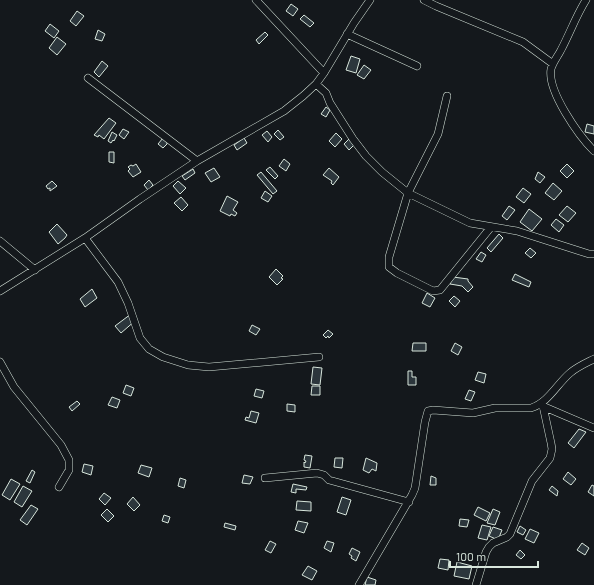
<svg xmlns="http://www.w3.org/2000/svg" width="594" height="585" font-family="Barlow,sans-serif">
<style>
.building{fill:#2c363c;stroke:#d8e6dc}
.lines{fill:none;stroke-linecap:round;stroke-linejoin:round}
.minor-casing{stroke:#d8e6dc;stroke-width:8}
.minor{stroke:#14181c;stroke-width:7}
</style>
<rect width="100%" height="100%" fill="#14181c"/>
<path class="building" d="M291,4L298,9L293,16L286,11Z
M77,11L84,16L76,26L70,21Z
M304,15L314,23L310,27L300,19Z
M50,24L59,31L54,38L45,31Z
M98,30L105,34L102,41L95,39Z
M265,32L268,35L259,44L256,40Z
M57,37L66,44L57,55L49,48Z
M351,56L360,59L356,73L346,70Z
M102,61L108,66L99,77L94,72Z
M364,65L371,70L364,79L357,75Z
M326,107L330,110L326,117L321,114Z
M109,118L116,123L104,139L99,135L98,137L94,135Z
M587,124L594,126V134L585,132Z
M123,129L129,132L124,139L119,135Z
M278,130L284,137L280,140L274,134Z
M267,131L272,137L268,142L262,135Z
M112,132L117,135L114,141L113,140L111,143L108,141Z
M336,133L342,139L335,147L329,141Z
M163,138L167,142V144L163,148L158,144Z
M244,138L247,143L237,150L234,145Z
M349,139L354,145L349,150L344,144Z
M109,152H114V163L109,162Z
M284,159L290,164L286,171L279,166Z
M136,164L141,172L133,177L128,171L130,169L128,167L131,165L133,166Z
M567,164L574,171L567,178L560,171Z
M270,167L278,176L275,179L266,170Z
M214,168L220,177L211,182L205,173Z
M329,168L339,177L333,185L331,183L332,181L323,175Z
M193,169L195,173L185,180L182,176Z
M261,172L277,191L273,194L257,175Z
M538,172L545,177L540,183L535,179Z
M149,180L153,185L148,190L144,185Z
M52,181L57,186L50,191V188L48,189L46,186Z
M178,181L186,188L180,194L173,186Z
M553,183L562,191L554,200L545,193Z
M523,188L531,194L524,203L516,197Z
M265,191L272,196L268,202L261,198Z
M227,196L238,202L233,210L237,213L235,216L231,214L230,216L220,211Z
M181,197L188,205L182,211L174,203Z
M509,206L515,210L507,220L502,216Z
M567,206L576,213L568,222L559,215Z
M529,209L542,219L532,231L520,222Z
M556,219L564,225L559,232L551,225Z
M57,224L67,235L65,238L58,244L49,232Z
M499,234L503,238L491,252L487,248Z
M530,248L536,253L531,258L525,253Z
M481,252L486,255L482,262L476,259Z
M276,269L283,276L281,278L283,279L277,285L269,277Z
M515,274L531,282L529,287L512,280Z
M453,277L468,279V281L473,287L468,292L462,286L450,284Z
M92,289L97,298L85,307L80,299Z
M427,293L435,298L430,307L422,303Z
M454,296L460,301L455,307L449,301Z
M131,314L136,320L121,333L115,326Z
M252,325L260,329L256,335L249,331Z
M328,330L333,334L329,338L328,336L326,338L323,335Z
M413,343H426V351H412Z
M455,343L462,347L458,355L451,351Z
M313,367L322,368L320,385L311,384Z
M408,371H412V377H416V385H408Z
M478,372L486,374L484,383L475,380Z
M126,385L134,388L131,396L123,393Z
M312,386H320V395H311Z
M256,389L264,391L262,398L254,396Z
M469,390L475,392L471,401L465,399Z
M112,397L120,400L117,408L108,405Z
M77,401L80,404L72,411L69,407Z
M287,404L295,405V412L287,411Z
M251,411L259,413L256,423L245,420L246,417L249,418Z
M579,429L586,432L574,448L568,443Z
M305,455L312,456L310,468L304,467V462L305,463L306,461L304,460Z
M335,458H343L342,468L334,467Z
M366,458L377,463L376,471L372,469L369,473L363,470Z
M84,464L93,466L91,475L82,472Z
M141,465L152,468L149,477L138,473Z
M32,470L35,472L30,483L26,481Z
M568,472L576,479L571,485L563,479Z
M244,475L253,477L250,484L242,483Z
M431,476L436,478V485H430Z
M180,478L186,480L184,488L178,486Z
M11,479L20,484L10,500L2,495Z
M293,484L307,487L306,490L296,489V493L291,492Z
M592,485L594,486V496L588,492Z
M23,486L32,491L22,507L14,502Z
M552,486L558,491L557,496L549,490Z
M104,493L111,498L105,505L99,499Z
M133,497L140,505L134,511L127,504Z
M342,497L351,500L346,515L337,512Z
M297,501L311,502V511L296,510Z
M31,505L38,509L27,525L20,520Z
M478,507L490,513L486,521L474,515Z
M107,509L114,516L108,522L101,515Z
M493,509L500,512L495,525L487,523Z
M164,515L170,517L168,523L162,521Z
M460,519L469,520L467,527L459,526Z
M298,521L308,523L304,533L295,530Z
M225,523L236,526L235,530L224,527Z
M482,525L491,527L487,540L478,538Z
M520,526L526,530L523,535L517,532Z
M493,527L502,530L498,540L489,536Z
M530,529L539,533L534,543L525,539Z
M270,541L276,544L271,553L265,550Z
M327,541L334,543L331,552L324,548Z
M582,543L589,548L585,555L577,550Z
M352,548L360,552L356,561L351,558L352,556L349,554Z
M520,550L525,555L521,559L516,555Z
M440,559L449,560L448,570L438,568Z
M457,562L472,566L469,579L454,576Z
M308,566L317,571L312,580L302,575Z
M367,577L376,580L375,585H365Z"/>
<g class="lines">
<defs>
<path id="minor" d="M256,0L324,73
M424,0L436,6L523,42L553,64
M586,0C576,16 570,33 561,50C558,56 553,62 551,69C547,91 579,136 594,151
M347,34L417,66
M88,78L197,161
M316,84L326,93L330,103L353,139L366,156L382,172L408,193L470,223L517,231L589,254H594
M447,96L438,134L408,193L389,257V267L397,273L433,291L440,290L491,227
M85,238L118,282L128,303L140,338L149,349L163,357L188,365L209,367L319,357
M0,241L35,270
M0,291L85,238L140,199L197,161L284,111L303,96L316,84L324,73L354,23L370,0
M0,362L14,387L61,445L69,460V470L59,487
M540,405L594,428
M265,478L317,473L324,475L329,480L409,502
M359,585L412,495L415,488L425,422L428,411L433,410L473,413L495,408H531C548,403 557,384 570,373C577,367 586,363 594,359
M476,585L486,552L489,547L493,543L507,537L510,534L532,481L550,458L552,449L551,443L543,406"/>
</defs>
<use href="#minor" class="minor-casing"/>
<use href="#minor" class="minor"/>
</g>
<path d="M450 561v6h88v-6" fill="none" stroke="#d8e6dc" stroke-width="2"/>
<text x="456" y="561" font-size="12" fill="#d8e6dc" stroke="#14181c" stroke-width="3" paint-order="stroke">100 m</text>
</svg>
